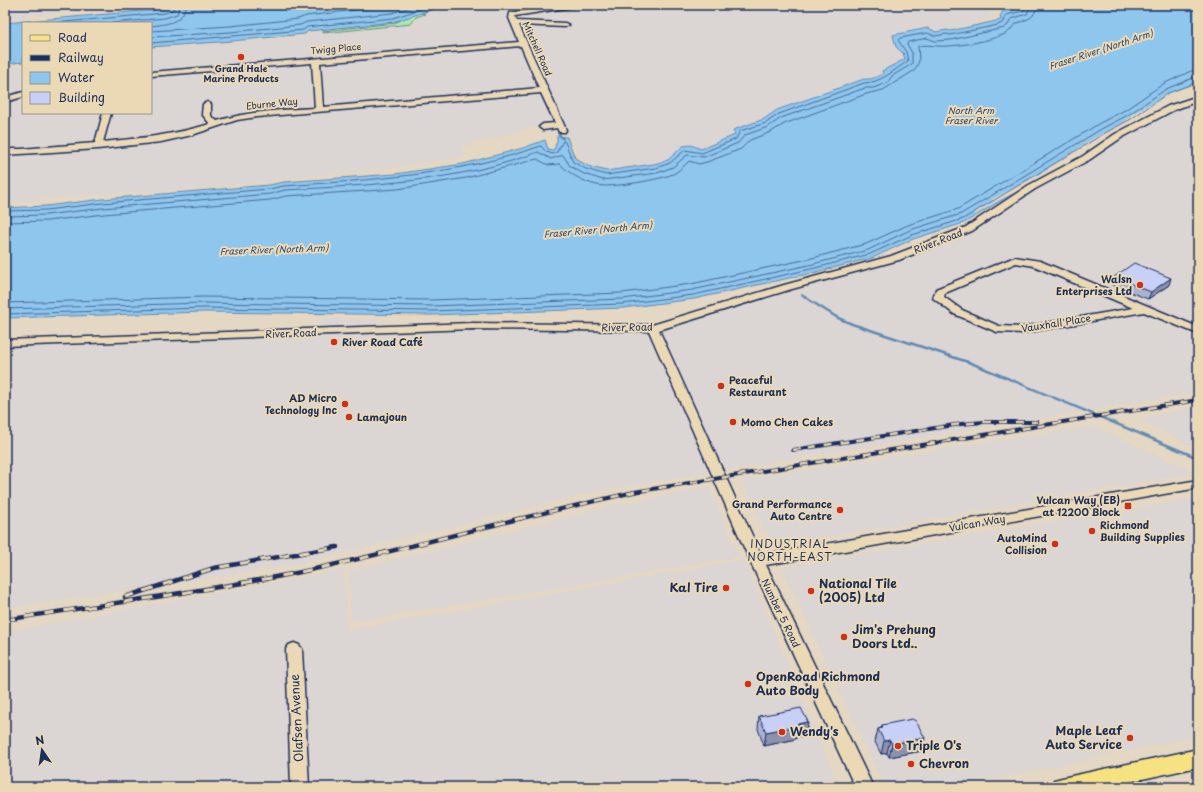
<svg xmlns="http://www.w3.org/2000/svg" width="1203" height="792" font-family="'Playpen Sans',sans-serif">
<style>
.built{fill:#dbd5d3}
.green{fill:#ade8ae;stroke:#648c86}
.water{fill:#8ec6ed;stroke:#608ab4}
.pier{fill:#e4d7c3}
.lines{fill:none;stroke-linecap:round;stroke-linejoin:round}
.shore{stroke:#496b97;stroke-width:1}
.stream-far2{stroke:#608ab4;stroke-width:1.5}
.stream-far1{stroke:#608ab4;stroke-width:2}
.stream{stroke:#608ab4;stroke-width:2.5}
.minor-casing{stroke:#1b2f5e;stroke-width:3}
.major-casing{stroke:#1b2f5e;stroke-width:3}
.minor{fill:#ebd9b6;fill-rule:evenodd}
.major{fill:#f7e281;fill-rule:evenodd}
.rail-far1-casing{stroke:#1b2f5e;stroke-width:4}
.rail-casing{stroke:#1b2f5e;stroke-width:4.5}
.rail-far1{stroke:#ebd9b6;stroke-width:2.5;stroke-dasharray:8;stroke-linecap:butt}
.rail{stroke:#ebd9b6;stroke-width:3;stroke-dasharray:10;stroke-linecap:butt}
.wall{fill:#abb3d4;stroke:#1b2f5e}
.shaded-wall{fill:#8b92ad;stroke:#1b2f5e}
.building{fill:#c7d0f7;stroke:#1b2f5e}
.poi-dot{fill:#c8321e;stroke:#ebd9b6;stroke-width:1.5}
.labels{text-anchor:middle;stroke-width:4;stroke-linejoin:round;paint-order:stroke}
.far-street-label{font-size:9px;fill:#1b2f5e;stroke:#ebd9b6}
.far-water-label{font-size:9px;font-style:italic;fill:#2c4673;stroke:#ebd9b6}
.far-poi-label{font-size:9px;font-weight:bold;fill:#1b2f5e;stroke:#ebd9b6}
.street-label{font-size:10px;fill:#1b2f5e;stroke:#ebd9b6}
.poi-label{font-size:10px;font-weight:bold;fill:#1b2f5e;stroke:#ebd9b6;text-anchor:end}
.neighbourhood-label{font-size:11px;letter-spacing:1px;fill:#1b2f5e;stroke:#ebd9b6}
.near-poi-label{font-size:12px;font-weight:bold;fill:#1b2f5e;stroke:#ebd9b6;text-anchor:start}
.near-street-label{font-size:12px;fill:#1b2f5e;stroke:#ebd9b6}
</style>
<rect width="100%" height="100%" fill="#e4d7c3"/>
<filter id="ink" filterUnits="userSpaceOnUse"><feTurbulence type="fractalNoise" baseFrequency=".025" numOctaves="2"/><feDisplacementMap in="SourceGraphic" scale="8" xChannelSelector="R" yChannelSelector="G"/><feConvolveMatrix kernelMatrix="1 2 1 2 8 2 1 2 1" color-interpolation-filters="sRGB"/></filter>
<g filter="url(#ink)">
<path class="built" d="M5,5H131V7L118,8L27,16L25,20L5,22Z
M455,5H1014L1013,7L1004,9L985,11L995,17L984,19L975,24L936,32L928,28L893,35L896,47L903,53L905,59L883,71L884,74L871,79H864L777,110L764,119L733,130L736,135L701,149L691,145L683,146L668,160L643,167L603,171L582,159L571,136L567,134L545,133L542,125L461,146L465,157L373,170L282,178L281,180L149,193L151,190L5,202V67L23,66V113H151V49L306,37V35L322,31V35L339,31L416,24L417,18L444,7Z
M1198,98V392L602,490L288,566L5,608V343L472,326L653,328L895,258L969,229L1118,136Z
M320,319L386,320L377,329L314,331Z
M1198,407V449L1140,419Z
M1094,426L1195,473L773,546L741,480Z
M709,487L739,557L351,622L349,571L602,508Z
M1198,498V736L955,787H885L782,567Z
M744,560L839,787H5V632L344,570L347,630Z"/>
<path class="green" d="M434,9L421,13L425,14L416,17L411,24L323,33V31L395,23L403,19L393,22L312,30Z"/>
<path class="water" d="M174,5L184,7L195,5H447L393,22L308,31L305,34L232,41L151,47V23H23V62L5,64V23L164,9Z
M1029,5H1198V85L1170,97L1092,146L964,223L913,239L872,258L812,273L694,299L623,308L431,315L204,312L5,318V208L46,206L103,199L269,185L284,182L395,174L463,164L523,148L545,140L548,149L552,150H554L557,141V136L567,137L575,158L588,166L606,171L654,164L668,160L683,146L691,145L701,149L735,135L733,130L764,119L777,110L864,79H871L883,74L882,71L905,59L903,53L896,47L893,35L928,28L936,32L947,30L950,31L1001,20L1000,16L1003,11Z"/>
<path class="pier" d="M1198,82V87L1171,99L1125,129L1037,182L993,203L975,215L976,211L993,201L992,199L1048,170V168L1092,139L1124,122L1134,113L1167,94Z"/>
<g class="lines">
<path class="shore" d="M53,23L165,13L173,10L175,5
M111,23L165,18L177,14L180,5
M151,26C167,24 183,23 186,5
M151,31L230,26L298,19L306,16L398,5
M151,37L231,32L300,25L307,22L392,13L417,5
M151,43L303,30L307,27L393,18L433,5
M5,211L46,210L103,203L269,189L284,186C371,180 458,175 541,146L546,152L553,154L557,152L563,141L565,142L573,162L586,169L606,175L656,168L670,163L685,150L702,153L736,139L740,131L766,123L779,114L864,83C881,83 894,70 908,61L906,52L898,40L900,38L927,33L935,36L946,34L950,35L998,25L1004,22L1006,15L1023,11L1026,5
M5,216L46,215L103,208L270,194L285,190C369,185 459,182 538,152L551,159L563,155L570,166L584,174L603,180L657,173L673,167L687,155L704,157L738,143L745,135L768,127L781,118L865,88H873L887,83L892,76L912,64V53L907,44L908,42L927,38L935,41L951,40L1004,28L1008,25L1011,19L1027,14L1031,5
M5,222L47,221L104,214L270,200L286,196L398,189L466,178L537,159L548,165L560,164C570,174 583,182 597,185C608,189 665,179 675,173C680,170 685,165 689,161L699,164L707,162L741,149L750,140L771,132L784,124L866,94L883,90L915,70L919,61L918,46C928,44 937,47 948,46C966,45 988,41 1005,34C1010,33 1012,26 1016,24C1027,18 1034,21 1037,5
M5,303L203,297L431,300L622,293L691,284L808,259L866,244L908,225L958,209L1100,123L1125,110L1163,84L1191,71L1198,70
M5,309L203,303L431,306L622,299L692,290L809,265L868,250L910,230L961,214L1103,128L1128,115L1166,89L1198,76
M5,314L203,308L431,311L622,304L693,295L811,269L870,254L912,235L963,219L1105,133L1131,119L1168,93L1198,82"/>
<path class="stream-far2" d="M558,133L559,134"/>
<path class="stream-far1" d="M558,133L563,139
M802,295L816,304"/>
<path class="stream" d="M814,303L838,318L852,324L971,363L1198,458"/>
<defs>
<path id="minor" d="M559,5H576L573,7L515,16L517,21L565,23L569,25L565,27L519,25L564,125L566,130L565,132H559L557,128L543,130L539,127L543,124L555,123L541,93L257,117L237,120L192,135L161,142L98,149L5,155V149H21L95,143L103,113H111L103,142C142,138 173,135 210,124L202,114L203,104L207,102L211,104V116L217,121C249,111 282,110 315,108L312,63L151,76V72L519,42L509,18L510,13ZM521,46L539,88L323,107L320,63Z
M23,92V97L5,102V97Z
M1198,96V101L1174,110L1121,138L1089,160L1035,189L972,231L899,260L792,289L659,330L761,555L1198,480V488L766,565L873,787H855L750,561L649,331L472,329L5,346V340L472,323L652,325L784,285L891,256L966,227L1029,185L1083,156L1115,134L1168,106Z
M1015,257L1040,261L1198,327V334L1144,312L1023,333L997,332L954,314L933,298L936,289ZM1016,263L1034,266L1133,308L1023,327L999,326L962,310L944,297L945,293Z
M294,643L299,645L302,649L309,787H291L286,649L289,645Z
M1116,769L1122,771L1133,787H1114L1107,776L1110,771Z"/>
<path id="major" d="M1198,749V767L1105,787H1051L1054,780L1062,778Z"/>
</defs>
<use href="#minor" class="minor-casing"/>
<use href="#major" class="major-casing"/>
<use href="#minor" class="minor"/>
<use href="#major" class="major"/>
<defs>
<path id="rail-far1" d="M793,450L961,424L984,422H1037
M518,519L634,492L1198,400"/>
<path id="rail" d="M125,597L214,568L337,547
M5,620C99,605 193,593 286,575C366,559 444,537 522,518"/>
</defs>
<use href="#rail-far1" class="rail-far1-casing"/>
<use href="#rail" class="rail-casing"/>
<use href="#rail-far1" class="rail-far1"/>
<use href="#rail" class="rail"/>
</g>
<path class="wall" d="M1114,277L1169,285L1148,299L1112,285Z
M759,716L808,722L806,735L796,737V739L764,746L758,729Z
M882,725L922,751L889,757L887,753L881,754L875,742L878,729L881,728Z"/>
<path class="shaded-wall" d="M1171,278L1169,285L1148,299L1151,292Z
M808,722L806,735L796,737V739L764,746L766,732Z
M925,738L922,751L889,757L892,744Z
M890,740L887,753L881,754L884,741Z"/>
<path class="building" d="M1134,263L1171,278L1151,292L1114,277Z
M801,708L808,722L797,724L798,726L766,732L759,716Z
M912,719L916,721L925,738L892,744L890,740L884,741L878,729L883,728L882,725Z"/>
</g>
<g class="poi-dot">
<circle cx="241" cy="57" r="4"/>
<circle cx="1140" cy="285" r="4"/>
<circle cx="334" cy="342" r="4"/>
<circle cx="721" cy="386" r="4"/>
<circle cx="345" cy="404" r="4"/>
<circle cx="349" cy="417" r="4"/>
<circle cx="733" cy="422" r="4"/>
<rect x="1124" y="502" width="8" height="8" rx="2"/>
<circle cx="840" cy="510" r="4"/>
<circle cx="1092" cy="531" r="4"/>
<circle cx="1055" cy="544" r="4"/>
<circle cx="726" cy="588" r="4"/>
<circle cx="811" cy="591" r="4"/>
<circle cx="844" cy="637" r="4"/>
<circle cx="748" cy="684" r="4"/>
<circle cx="782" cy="732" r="4"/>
<circle cx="1130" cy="738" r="4"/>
<circle cx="898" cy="746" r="4"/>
<circle cx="911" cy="764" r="4"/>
</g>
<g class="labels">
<g class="far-street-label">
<text transform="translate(336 49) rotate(-5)" y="3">Twigg Place</text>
<text transform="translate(537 49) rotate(66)" y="3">Mitchell Road</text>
<text transform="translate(272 104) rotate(-6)" y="3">Eburne Way</text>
</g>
<g class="far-water-label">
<text transform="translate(1101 50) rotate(-18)" y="3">Fraser River (North Arm)</text>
<text x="971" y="114">North Arm<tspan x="971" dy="10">Fraser River</tspan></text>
<text transform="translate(598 230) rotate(-5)" y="3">Fraser River (North Arm)</text>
<text transform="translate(274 250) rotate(-2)" y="3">Fraser River (North Arm)</text>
</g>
<g class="far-poi-label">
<text x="241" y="72">Grand Hale<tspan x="241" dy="10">Marine Products</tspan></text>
</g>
<g class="street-label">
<text transform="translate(938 241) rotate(-21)" y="4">River Road</text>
<text transform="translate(1056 323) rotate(-9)" y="4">Vauxhall Place</text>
<text transform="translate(627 327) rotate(-1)" y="4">River Road</text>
<text transform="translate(291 333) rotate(-2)" y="4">River Road</text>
<text transform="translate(977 523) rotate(-10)" y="4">Vulcan Way</text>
<text transform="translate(781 613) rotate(64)" y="4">Number 5 Road</text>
</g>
<g class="poi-label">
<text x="1132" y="283">Walsn<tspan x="1132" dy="12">Enterprises Ltd</tspan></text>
<text x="342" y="346" text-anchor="start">River Road Café</text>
<text x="729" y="384" text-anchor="start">Peaceful<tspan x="729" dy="12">Restaurant</tspan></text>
<text x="337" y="402">AD Micro<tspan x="337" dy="12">Technology Inc</tspan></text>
<text x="357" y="421" text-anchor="start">Lamajoun</text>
<text x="741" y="426" text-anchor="start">Momo Chen Cakes</text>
<text x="1120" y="504">Vulcan Way (EB)<tspan x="1120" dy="12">at 12200 Block</tspan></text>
<text x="832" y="508">Grand Performance<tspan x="832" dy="12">Auto Centre</tspan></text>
<text x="1100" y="529" text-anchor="start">Richmond<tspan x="1100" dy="12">Building Supplies</tspan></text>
<text x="1047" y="542">AutoMind<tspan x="1047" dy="12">Collision</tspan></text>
</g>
<g class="neighbourhood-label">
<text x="790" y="548">INDUSTRIAL<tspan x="790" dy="13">NORTH-EAST</tspan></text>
</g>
<g class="near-poi-label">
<text x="819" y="588">National Tile<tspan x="819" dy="14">(2005) Ltd</tspan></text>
<text x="718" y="592" text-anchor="end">Kal Tire</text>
<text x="852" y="634">Jim's Prehung<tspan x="852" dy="14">Doors Ltd..</tspan></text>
<text x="756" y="681">OpenRoad Richmond<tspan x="756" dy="14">Auto Body</tspan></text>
<text x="1122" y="735" text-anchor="end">Maple Leaf<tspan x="1122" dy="14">Auto Service</tspan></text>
<text x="790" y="736">Wendy's</text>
<text x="906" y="750">Triple O's</text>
<text x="919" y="768">Chevron</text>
</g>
<g class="near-street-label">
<text transform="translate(297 718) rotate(-93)" y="4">Olafsen Avenue</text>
</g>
</g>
<rect width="1203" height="792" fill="none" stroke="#ebd9b6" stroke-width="20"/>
<rect x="10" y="10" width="1183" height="772" fill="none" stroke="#1b2f5e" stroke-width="1.5" filter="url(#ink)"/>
<rect x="22" y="22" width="130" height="92" fill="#ebd9b6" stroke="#989593"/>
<rect x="30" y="35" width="20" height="6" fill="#f7e281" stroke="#989593"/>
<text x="58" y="42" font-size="12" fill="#1b2f5e">Road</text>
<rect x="30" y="55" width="20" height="6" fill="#1b2f5e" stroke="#989593"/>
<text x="58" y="62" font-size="12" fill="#1b2f5e">Railway</text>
<rect x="30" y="72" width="20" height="12" fill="#8ec6ed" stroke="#989593"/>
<text x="58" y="82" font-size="12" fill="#1b2f5e">Water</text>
<rect x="30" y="92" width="20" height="12" fill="#c7d0f7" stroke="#989593"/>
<text x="58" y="102" font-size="12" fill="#1b2f5e">Building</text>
<g transform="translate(42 750) rotate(347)" stroke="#ebd9b6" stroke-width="3" paint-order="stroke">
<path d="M0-3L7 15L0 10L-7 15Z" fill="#1b2f5e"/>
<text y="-6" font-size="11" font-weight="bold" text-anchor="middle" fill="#1b2f5e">N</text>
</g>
</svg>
